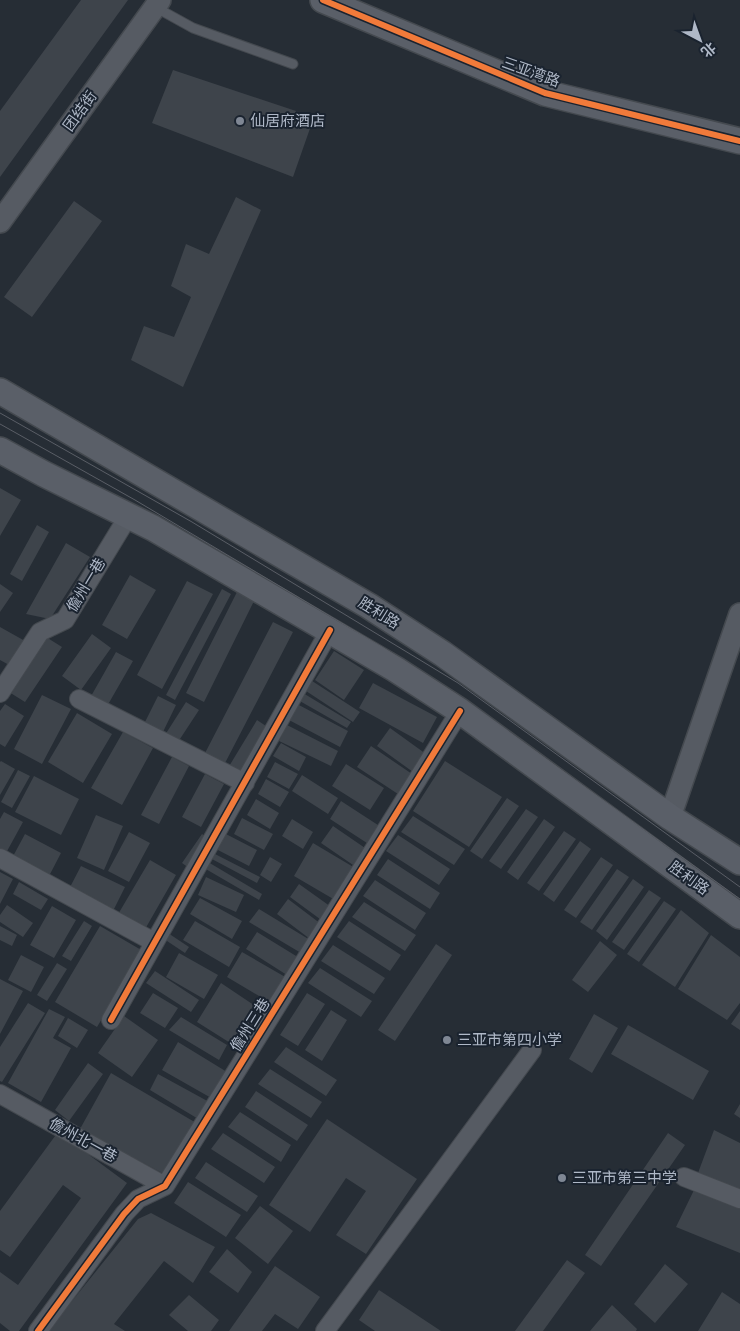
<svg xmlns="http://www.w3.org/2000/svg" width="740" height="1331" font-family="Mulish,'Noto Sans SC',sans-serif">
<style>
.building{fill:#3e444b}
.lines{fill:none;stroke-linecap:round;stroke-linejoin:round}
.service-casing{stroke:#44494f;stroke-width:11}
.minor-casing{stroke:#44494f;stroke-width:20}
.tertiary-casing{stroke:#44494f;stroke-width:24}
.secondary-casing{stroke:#44494f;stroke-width:28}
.service{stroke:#565b63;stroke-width:9}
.minor{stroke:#565b63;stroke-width:18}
.tertiary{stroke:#565b63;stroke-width:21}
.secondary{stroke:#5a5f68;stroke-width:25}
.tram{stroke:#5a5e66;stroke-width:1}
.cycleway-casing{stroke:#1a232f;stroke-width:9}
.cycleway{stroke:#f17a3a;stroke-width:6}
.poi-dot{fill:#7f8794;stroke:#1a232f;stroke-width:2}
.labels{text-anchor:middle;stroke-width:4;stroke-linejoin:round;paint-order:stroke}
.street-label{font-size:15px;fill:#afb8c7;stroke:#1a232f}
.poi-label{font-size:15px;fill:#afb8c7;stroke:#1a232f;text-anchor:start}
</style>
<rect width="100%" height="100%" fill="#262d35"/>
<path class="building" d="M81,0H128L0,177V111Z
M173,70L314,117L293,177L152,123Z
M236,197L261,210L183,387L131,360L144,326L174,337L191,297L171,286L186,244L209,254Z
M74,201L102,221L32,317L4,297Z
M0,488L21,500L0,536Z
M37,525L49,532L22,581L10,574Z
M66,543L90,557L50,619L26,614Z
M130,575L156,590L127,639L102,625Z
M187,581L213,594L162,689L137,675Z
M0,584L13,593L0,612Z
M222,589L231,594L175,700L166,695Z
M237,592L254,601L204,702L186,693Z
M273,622L293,632L224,765L204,755Z
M0,627L25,641L11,666L0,660Z
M92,634L111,648L81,690L62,676Z
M46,637L62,647L25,702L9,692Z
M334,651L364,670L344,700L315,680Z
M116,652L133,661L106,708L90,698Z
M309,679L360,712L353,722L303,689Z
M373,683L437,717L423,743L359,708Z
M303,693L351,722L347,728L298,700Z
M42,695L71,709L42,764L14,749Z
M158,696L176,705L161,736L143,726Z
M186,702L199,710L178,742L165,735Z
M5,704L24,716L5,747L0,744V711Z
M297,704L348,731L340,747L289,720Z
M77,713L112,734L83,783L48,762Z
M257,720L269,728L241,777L228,768Z
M287,725L338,751L331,766L279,741Z
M390,728L426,754L413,772L377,746Z
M123,732L153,748L122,805L91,788Z
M281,743L306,757L299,771L273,756Z
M371,746L415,776L401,796L357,767Z
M172,757L189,766L159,824L141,815Z
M1,761L15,769L0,795V762Z
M445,761L502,797L469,847L413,811Z
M275,762L298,774L289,789L267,777Z
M346,764L384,788L370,810L332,786Z
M18,770L30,776L12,808L1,802Z
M205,774L224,784L201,827L182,817Z
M302,775L338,798L328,814L292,791Z
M34,776L79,799L61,835L15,812Z
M266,779L289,792L280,807L258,794Z
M507,798L519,806L482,859L470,851Z
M256,799L279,813L270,829L247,815Z
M341,801L381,827L370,845L330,819Z
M526,809L538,817L501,869L489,861Z
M4,812L23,822L6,853L0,850V819Z
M96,815L123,826L104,870L77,858Z
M413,816L465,849L454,865L401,832Z
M242,818L273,834L264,850L234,834Z
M292,819L313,832L303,849L282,836Z
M544,819L555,827L518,880L507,872Z
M333,826L368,850L356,867L321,843Z
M564,831L576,839L539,891L527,883Z
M129,832L150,843L129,882L108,871Z
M222,832L257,850L249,866L214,848Z
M25,834L61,853L48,878L11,860Z
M202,834L209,839L189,868L182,863Z
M398,835L450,869L439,885L386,851Z
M580,841L591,849L554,902L543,894Z
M313,843L355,868L335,900L294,876Z
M213,853L260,877L257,883L210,858Z
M270,857L282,864L271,882L260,875Z
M601,857L613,865L576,918L564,910Z
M388,859L440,893L430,909L377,875Z
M150,860L176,875L144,931L117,916Z
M208,862L262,894L259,900L204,868Z
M81,866L125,887L112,913L68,891Z
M617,869L629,877L592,930L580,922Z
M0,872L13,879L0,904Z
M206,877L244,895L236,912L198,895Z
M633,879L644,887L607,940L596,931Z
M375,880L426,913L415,930L363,896Z
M19,882L48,899L41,910L13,894Z
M299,884L334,909L324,922L290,897Z
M649,890L661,898L624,950L612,942Z
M200,898L242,921L232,939L190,914Z
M288,899L321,924L310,939L277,914Z
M664,901L676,909L639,962L627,954Z
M364,902L416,935L405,951L352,917Z
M7,905L33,923L23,937L0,922V915Z
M52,906L76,920L54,958L30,945Z
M259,909L310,940L301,953L249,922Z
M681,910L709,933L675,987L642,965Z
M84,921L92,926L71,961L62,956Z
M195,921L240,947L229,967L183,940Z
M349,921L401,955L390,971L337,937Z
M0,926L17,935L12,946L0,940Z
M100,926L143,951L97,1027L55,1002Z
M257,932L301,959L290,977L246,949Z
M168,933L189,947L185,953L164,939Z
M711,935L740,957V1003L727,1020L678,989Z
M600,941L617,955L588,992L572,980Z
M436,944L452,955L395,1041L378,1030Z
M333,945L385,978L374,994L321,961Z
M242,952L287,978L271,1003L227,977Z
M179,953L218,975L204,999L166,977Z
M21,955L44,967L31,992L8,980Z
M57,963L67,969L47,1001L37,995Z
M320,968L372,1001L361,1017L308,983Z
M155,971L199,1000L191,1012L146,983Z
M0,979L23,991L0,1034Z
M221,983L267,1014L243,1051L197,1022Z
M153,993L178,1008L165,1028L140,1013Z
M307,993L325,1004L298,1046L280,1035Z
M28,1003L45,1013L2,1082L0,1081V1047Z
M49,1009L65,1017L53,1038L71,1048L41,1102L8,1083Z
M331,1010L347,1020L322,1061L305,1050Z
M740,1011V1030L731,1024Z
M594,1014L618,1028L592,1073L569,1059Z
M124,1016L158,1040L132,1077L98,1053Z
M181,1017L227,1045L219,1060L169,1030Z
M68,1018L88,1030L77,1048L58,1036Z
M628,1025L709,1071L693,1100L611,1054Z
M178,1042L227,1072L213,1099L162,1070Z
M286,1047L337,1080L326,1096L274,1062Z
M88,1063L103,1074L69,1121L55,1110Z
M270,1069L322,1102L311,1118L258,1084Z
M111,1073L198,1124L166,1175L80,1129Z
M158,1074L211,1103L200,1120L150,1090Z
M256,1091L308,1125L297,1141L245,1107Z
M740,1104V1118L734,1114Z
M240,1112L291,1145L281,1162L228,1127Z
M327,1119L417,1179L366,1254L336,1235L366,1191L346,1178L310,1232L269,1205Z
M714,1130L740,1143V1190L698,1173Z
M58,1132L127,1183L19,1331H10L0,1323V1272L18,1285L81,1198L63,1185L10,1257L0,1250V1211Z
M223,1133L275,1167L264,1183L211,1149Z
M668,1133L685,1145L601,1266L585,1255Z
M206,1162L258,1196L247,1212L195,1178Z
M188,1182L241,1215L226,1237L174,1203Z
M694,1190L740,1208V1253L676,1227Z
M260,1206L293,1231L268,1264L235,1238Z
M151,1213L215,1247L193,1283L164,1261L114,1324L125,1331H48L138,1219Z
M227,1249L252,1272L238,1293L209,1272Z
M567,1260L585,1273L543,1331H515Z
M665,1264L688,1284L655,1323L634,1304Z
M275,1266L320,1297L298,1329L275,1314L262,1331H229Z
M379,1290L441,1331H375L359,1320Z
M722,1292L740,1304V1331H698Z
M189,1295L219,1320L211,1331H188L169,1315Z
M612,1305L637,1329L636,1331H590Z"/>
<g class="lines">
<defs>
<path id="service" d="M155,7L193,28L293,64"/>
<path id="minor" d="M0,693L40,632L65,620L129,515
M79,699L245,783
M0,858L154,942
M111,1020L330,630
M0,1094L165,1186
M684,1177L740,1199
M38,1331L124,1214L138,1199L165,1186L460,711
M325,1331L532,1050"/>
<path id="tertiary" d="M0,222L160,0
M670,817L740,614"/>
<path id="secondary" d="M323,0L545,93L740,141
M0,391L369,606L443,654L670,817L740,862
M0,450L44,474L153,528L395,669L460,711L740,916"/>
</defs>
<use href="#service" class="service-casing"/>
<use href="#minor" class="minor-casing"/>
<use href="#tertiary" class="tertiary-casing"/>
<use href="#secondary" class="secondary-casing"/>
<use href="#service" class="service"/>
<use href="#minor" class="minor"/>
<use href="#tertiary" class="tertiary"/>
<use href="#secondary" class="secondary"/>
<path class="tram" d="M0,413L192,522L458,683L740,887
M0,424L135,500L382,647L457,695L740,899"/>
<defs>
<path id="cycleway" d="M323,0L545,93L740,141
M111,1020L330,630
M38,1331L124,1214L138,1199L165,1186L460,711"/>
</defs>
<use href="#cycleway" class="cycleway-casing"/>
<use href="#cycleway" class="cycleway"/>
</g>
<g class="poi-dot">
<circle cx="240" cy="121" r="5"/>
<circle cx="447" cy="1040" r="5"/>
<circle cx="562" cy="1178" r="5"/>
</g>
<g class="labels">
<g class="street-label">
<text transform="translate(531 72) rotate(20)" y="5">三亚湾路</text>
<text transform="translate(80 111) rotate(-54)" y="5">团结街</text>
<text transform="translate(86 585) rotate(-59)" y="5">儋州一巷</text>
<text transform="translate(379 613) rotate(32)" y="5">胜利路</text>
<text transform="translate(689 878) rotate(36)" y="5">胜利路</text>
<text transform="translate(250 1025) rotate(-58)" y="5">儋州三巷</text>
<text transform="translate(83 1140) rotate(29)" y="5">儋州北一巷</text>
</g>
<g class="poi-label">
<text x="250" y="126">仙居府酒店</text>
<text x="457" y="1045">三亚市第四小学</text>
<text x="572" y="1183">三亚市第三中学</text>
</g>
</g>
<g transform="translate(700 40) rotate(139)" stroke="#1a232f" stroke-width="4" paint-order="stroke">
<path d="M0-4L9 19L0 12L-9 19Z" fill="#afb8c7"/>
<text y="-8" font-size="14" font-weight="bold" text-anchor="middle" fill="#afb8c7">北</text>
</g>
</svg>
